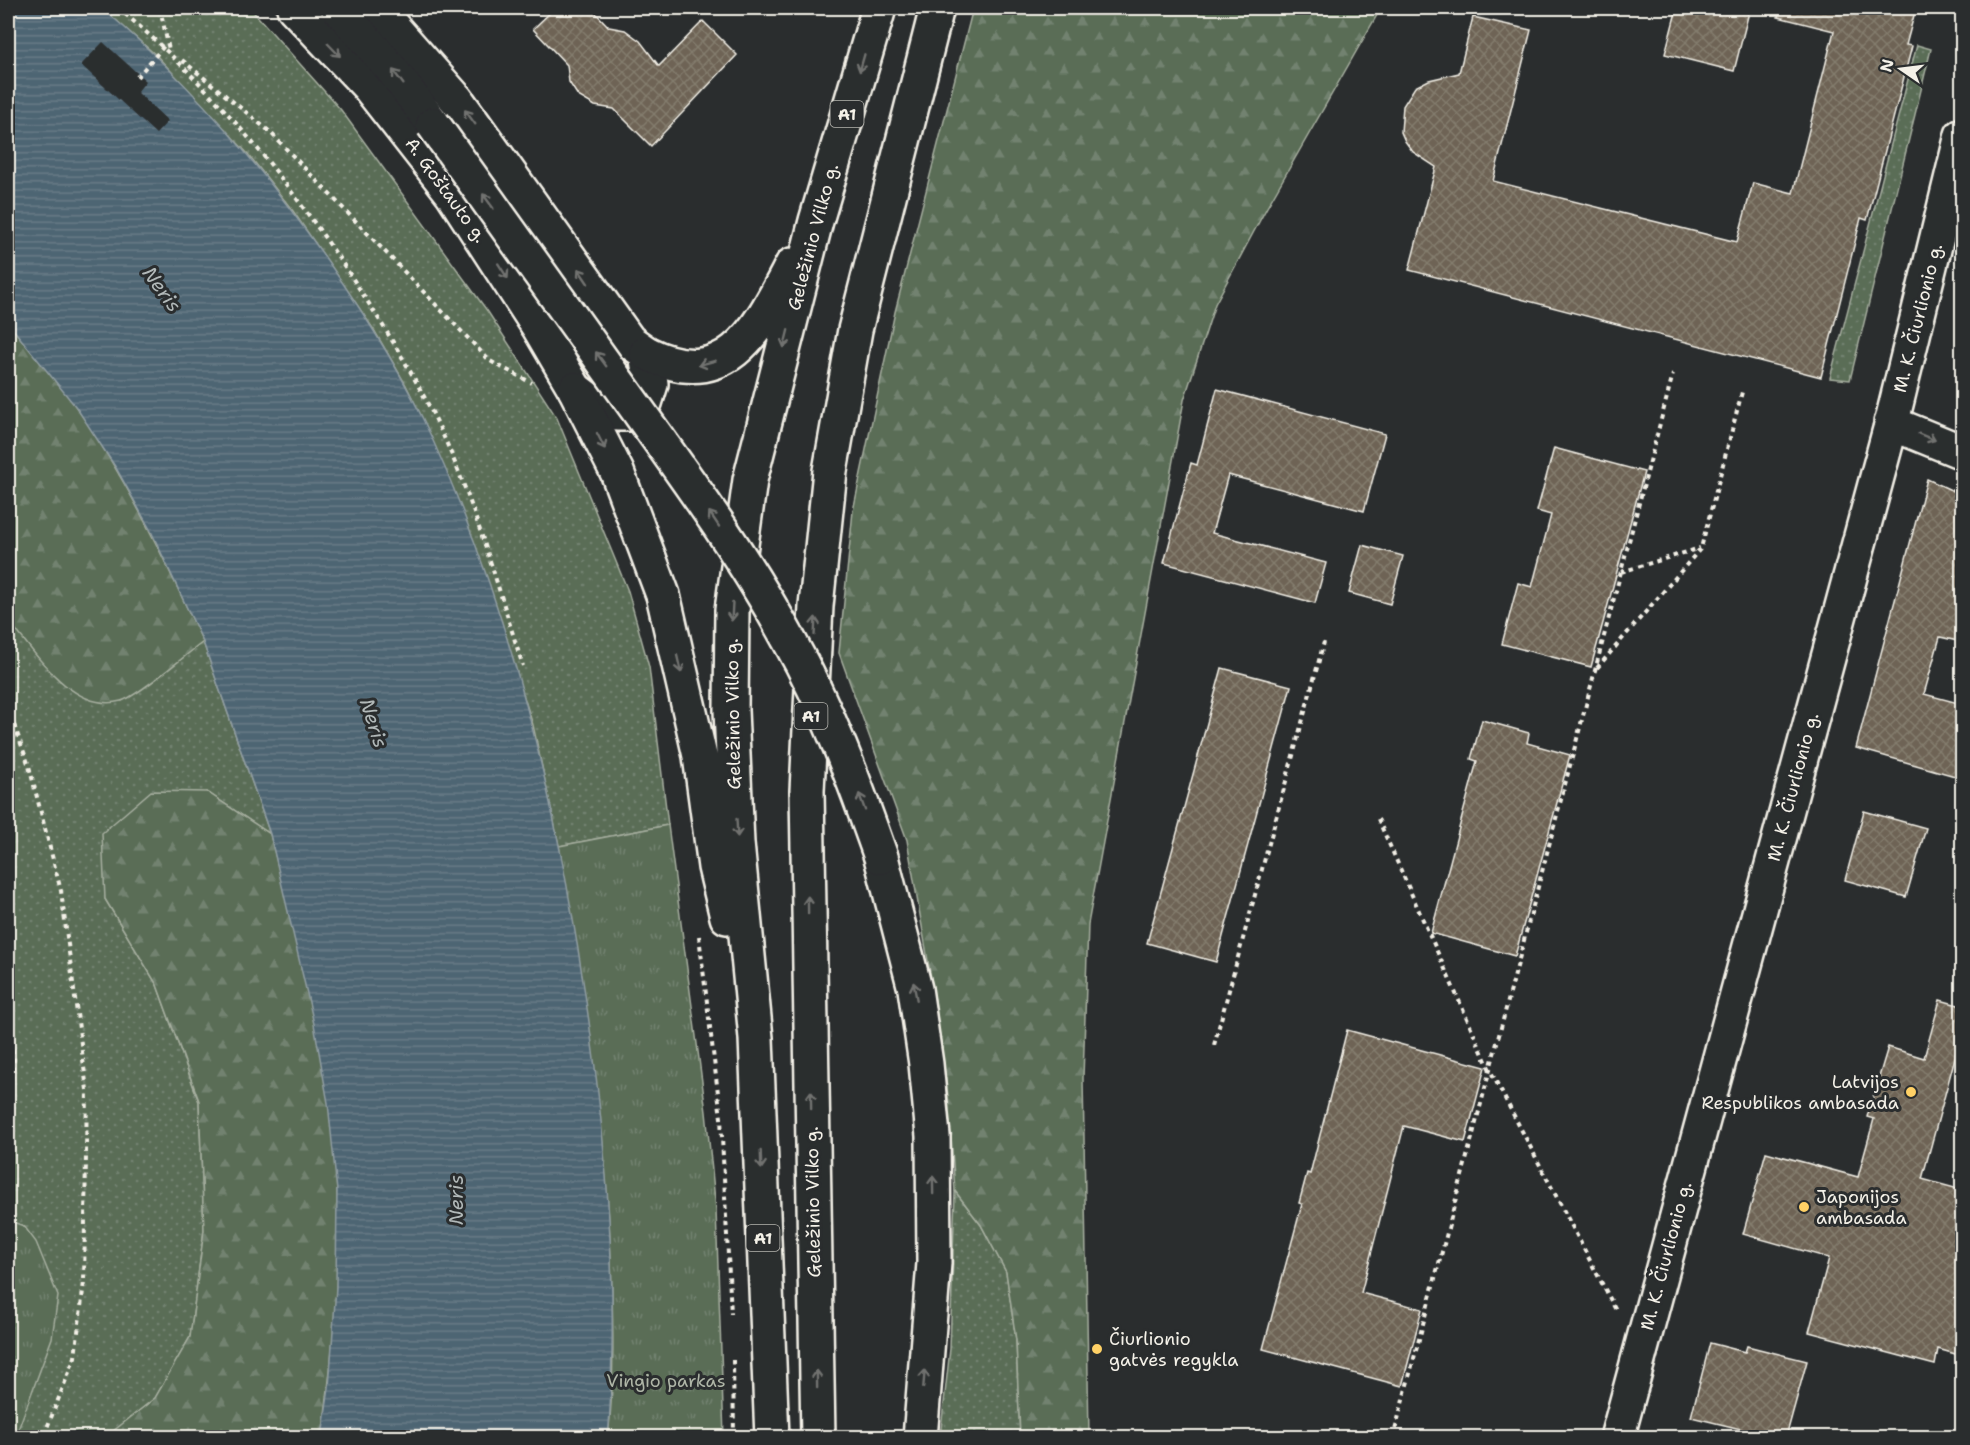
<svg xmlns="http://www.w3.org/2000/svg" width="1970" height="1445" font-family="'Shantell Sans',sans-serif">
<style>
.grass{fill:url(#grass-dots);stroke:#a7afa0;stroke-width:1.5}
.forest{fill:url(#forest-firs);stroke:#a7afa0;stroke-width:1.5}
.park{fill:url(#park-tufts);stroke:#a7afa0;stroke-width:1.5}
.water{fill:url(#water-rules);stroke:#909da2;stroke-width:1.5}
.pier{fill:#2a2d2e}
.building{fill:url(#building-cross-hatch);stroke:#f4f1e8;stroke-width:1.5}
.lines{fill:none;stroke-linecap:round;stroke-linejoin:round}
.minor-casing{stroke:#f4f1e8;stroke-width:38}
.primary-casing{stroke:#f4f1e8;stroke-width:38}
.trunk-casing{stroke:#f4f1e8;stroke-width:38}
.path{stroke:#f4f1e8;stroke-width:4;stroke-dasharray:4.5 4.5;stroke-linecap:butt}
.minor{stroke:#2a2d2e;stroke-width:33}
.primary{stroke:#2a2d2e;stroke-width:33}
.trunk{stroke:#2a2d2e;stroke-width:33}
.trunk-bridge-casing{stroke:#f4f1e8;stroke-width:38;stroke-linecap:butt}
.trunk-bridge{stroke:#2a2d2e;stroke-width:33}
.oneway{stroke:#71726f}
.poi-dot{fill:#ffd166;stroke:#2a2d2e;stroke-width:2}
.labels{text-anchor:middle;stroke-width:6;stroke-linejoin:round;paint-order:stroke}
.shield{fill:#2a2d2e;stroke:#b7b6b0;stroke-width:1.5}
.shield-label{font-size:16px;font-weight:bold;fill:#f4f1e8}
.street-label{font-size:18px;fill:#f4f1e8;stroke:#2a2d2e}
.poi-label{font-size:18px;fill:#f4f1e8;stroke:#2a2d2e;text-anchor:start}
.park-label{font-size:18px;fill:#afb6a7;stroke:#2a2d2e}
.water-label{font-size:20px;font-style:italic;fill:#b2b9b9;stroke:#2a2d2e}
</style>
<defs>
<pattern id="grass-dots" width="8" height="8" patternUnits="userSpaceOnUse" patternTransform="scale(1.5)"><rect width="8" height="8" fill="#5a6d57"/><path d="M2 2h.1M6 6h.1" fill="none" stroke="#72826f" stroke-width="1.8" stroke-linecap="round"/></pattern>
<pattern id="forest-firs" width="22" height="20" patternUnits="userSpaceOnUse" patternTransform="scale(1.5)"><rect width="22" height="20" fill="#5a6d57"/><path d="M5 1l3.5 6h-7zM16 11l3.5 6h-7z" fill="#72826f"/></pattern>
<pattern id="park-tufts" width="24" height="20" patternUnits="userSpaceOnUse" patternTransform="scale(1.5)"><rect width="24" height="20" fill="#5a6d57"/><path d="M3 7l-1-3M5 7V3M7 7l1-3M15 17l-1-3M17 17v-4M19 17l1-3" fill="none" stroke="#72826f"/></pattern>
<pattern id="water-rules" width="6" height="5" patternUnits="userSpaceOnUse" patternTransform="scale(1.5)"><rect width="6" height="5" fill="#4e6573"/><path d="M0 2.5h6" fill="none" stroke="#687c87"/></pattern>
<pattern id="building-cross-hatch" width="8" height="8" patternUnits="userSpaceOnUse" patternTransform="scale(1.5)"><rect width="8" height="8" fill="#6e6455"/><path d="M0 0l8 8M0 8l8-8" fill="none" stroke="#837b6d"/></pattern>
</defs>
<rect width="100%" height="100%" fill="#2a2d2e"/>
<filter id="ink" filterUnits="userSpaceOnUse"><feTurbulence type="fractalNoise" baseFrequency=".0167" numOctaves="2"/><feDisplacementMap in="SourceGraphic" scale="12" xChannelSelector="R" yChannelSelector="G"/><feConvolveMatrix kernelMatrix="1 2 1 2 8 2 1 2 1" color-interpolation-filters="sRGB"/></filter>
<g filter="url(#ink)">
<path class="grass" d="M102,8H250L341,110L488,312L557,418L628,591L649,667L668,825L559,846L533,725L481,565L431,437L406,385L374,330L293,211L248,154L157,56Z
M1917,45L1931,49L1850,380L1830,378Z
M8,620L60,681L122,701L203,642L270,834L207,792L105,899L157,985L199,1102L204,1230L190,1337L155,1398L113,1432L114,1437H8Z
M955,1191L981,1225L1006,1272L1016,1340L1020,1437L940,1438L950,1349Z"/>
<path class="forest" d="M973,8H1381L1266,209L1215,304L1184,400L1088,924L1083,1078L1089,1437H1020L1016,1340L1006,1272L981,1225L955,1191L948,1096L935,1001L907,840L839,653L853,511L895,312Z
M13,329C34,355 57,380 76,407C128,480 165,561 203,642C188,653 136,698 121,701C72,714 34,651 8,620V331Z
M151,791L207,792L270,834C299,951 332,1071 337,1192C340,1274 333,1357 322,1437H114L112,1432L155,1398L190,1337L204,1230L199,1101L157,985L105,899L102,833Z"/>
<path class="park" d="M668,825L706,1112L716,1210L724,1437H608C615,1379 613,1319 611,1260C605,1121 584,984 559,846Z
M10,1221L24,1226L36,1242L58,1296L52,1338L15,1438L8,1437Z"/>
<path class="water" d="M8,8H102C189,81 262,166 327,260C366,316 403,374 431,436C517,625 563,831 591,1036C605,1141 614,1245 612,1351C611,1380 611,1409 608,1437H322L329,1388L336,1287L337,1191L328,1103L314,1024L270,834L203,642L151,531L116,468L76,407L8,323Z"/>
<path class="pier" d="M103,42L146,81L137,92L168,121L156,134L81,65Z"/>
<path class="building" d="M555,8H591L609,27L625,30L640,41L659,66L703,21L737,55L651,146L614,109L595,106L578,96L569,82L567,65L533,29Z
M1677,8H1750L1734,71L1665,54Z
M1779,8H1916L1906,45L1912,46L1867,220L1861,218L1821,377L1409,270L1436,167L1413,152L1405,141L1401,132L1403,106L1415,87L1429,80L1459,73L1473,17L1531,30L1493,181L1737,242L1753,183L1793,193L1834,31L1778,17Z
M1217,389L1385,434L1364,511L1228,475L1212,533L1326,563L1315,603L1164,563L1191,463L1197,465Z
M1554,448L1644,472L1591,667L1502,644L1518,583L1532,587L1551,515L1537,511Z
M1927,479L1962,495V642L1940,637L1924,694L1962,704V778L1856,748Z
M1362,545L1403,556L1390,604L1349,593Z
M1222,668L1291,686L1216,962L1147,943Z
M1482,720L1529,733L1527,743L1570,755L1515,956L1431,933L1477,761L1471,759Z
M1864,811L1926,828L1906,897L1845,880Z
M1940,1000L1962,1006V1032L1922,1179L1962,1190V1356L1938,1349L1935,1365L1809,1332L1829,1258L1743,1234L1766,1152L1858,1177L1874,1119L1867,1117L1888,1047L1924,1058Z
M1347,1030L1485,1067L1465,1142L1404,1126L1361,1293L1422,1309L1402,1386L1263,1349L1302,1204L1299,1203L1307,1173L1310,1174Z
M1710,1343L1745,1352L1747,1346L1807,1361L1786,1437H1774L1691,1417Z"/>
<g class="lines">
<defs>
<path id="minor" d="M1891,423L1962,452
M1617,1438L1890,429L1962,135"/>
<path id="primary" d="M294,8L369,87L452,193L538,326L575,389L601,409L617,414H632L645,403L651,384L646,353L629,341L457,100L376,8"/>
<path id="trunk" d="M338,8L389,66L433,124
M646,353C729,394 759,327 792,265
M575,389L617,472L663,595L700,756L715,867L727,917
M881,857L915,989L926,1064L933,1136L934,1263L920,1438
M772,1438L756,1038L737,843L731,710L732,610L750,480L816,221L879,8
M818,1438L807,791L816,606L830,471L855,330L937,8"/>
</defs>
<use href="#minor" class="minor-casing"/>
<use href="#primary" class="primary-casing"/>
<use href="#trunk" class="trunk-casing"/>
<path class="path" d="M118,8C212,86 279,169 347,270C376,314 405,359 429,406C471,488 495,579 523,666
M160,8L169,50
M182,60L269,131L490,361L532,383
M137,77L164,46
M1621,572L1700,548
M1597,668L1701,548L1742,392
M8,708L29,766L61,891L87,1090L84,1282L75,1357L43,1438
M1378,819L1490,1070L1617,1312
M699,936L721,1118L731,1314
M8,1013L14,1060L8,1112
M1214,1045L1324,642
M733,1360L734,1438
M1393,1438L1673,374"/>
<use href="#minor" class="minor"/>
<use href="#primary" class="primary"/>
<use href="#trunk" class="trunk"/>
<defs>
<path id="trunk-bridge" d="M433,124C498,215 563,306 629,398C685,476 743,555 789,640C828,709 855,783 881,857"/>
</defs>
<use href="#trunk-bridge" class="trunk-bridge-casing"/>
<use href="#trunk-bridge" class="trunk-bridge"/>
</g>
<defs><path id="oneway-shaft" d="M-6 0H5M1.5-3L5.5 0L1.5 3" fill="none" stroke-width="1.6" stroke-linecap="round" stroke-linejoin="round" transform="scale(1.5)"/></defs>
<g class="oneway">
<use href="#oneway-shaft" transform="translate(334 50) rotate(46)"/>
<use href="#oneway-shaft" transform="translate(862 63) rotate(106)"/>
<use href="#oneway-shaft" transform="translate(398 77) rotate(-127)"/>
<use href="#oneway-shaft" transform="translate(470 117) rotate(-126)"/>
<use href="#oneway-shaft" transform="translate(488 201) rotate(-126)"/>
<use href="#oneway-shaft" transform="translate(503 271) rotate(57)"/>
<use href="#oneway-shaft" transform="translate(583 276) rotate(-124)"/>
<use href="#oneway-shaft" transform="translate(786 339) rotate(104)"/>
<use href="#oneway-shaft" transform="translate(601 359) rotate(-126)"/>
<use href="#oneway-shaft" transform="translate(707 363) rotate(165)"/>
<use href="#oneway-shaft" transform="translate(1927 437) rotate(22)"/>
<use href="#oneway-shaft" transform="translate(601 441) rotate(63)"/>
<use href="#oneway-shaft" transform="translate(714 519) rotate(-124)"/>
<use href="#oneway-shaft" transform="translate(732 612) rotate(93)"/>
<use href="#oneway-shaft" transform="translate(815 626) rotate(-87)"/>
<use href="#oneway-shaft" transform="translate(679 664) rotate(77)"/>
<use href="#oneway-shaft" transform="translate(862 802) rotate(-110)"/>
<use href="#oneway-shaft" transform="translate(737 828) rotate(87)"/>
<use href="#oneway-shaft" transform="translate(808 905) rotate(-91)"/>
<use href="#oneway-shaft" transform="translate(915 991) rotate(-101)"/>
<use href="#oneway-shaft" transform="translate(811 1100) rotate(-91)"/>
<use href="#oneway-shaft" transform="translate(761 1160) rotate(88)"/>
<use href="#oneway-shaft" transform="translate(933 1185) rotate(-91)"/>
<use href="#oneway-shaft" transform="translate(817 1379) rotate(-91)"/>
<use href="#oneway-shaft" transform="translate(924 1379) rotate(-85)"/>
</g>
</g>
<g class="poi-dot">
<circle cx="1911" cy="1092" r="6"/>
<circle cx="1804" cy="1207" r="6"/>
<circle cx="1097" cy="1349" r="6"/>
</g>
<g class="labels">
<g class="shield">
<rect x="830.5" y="101" width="33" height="26" rx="4.5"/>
<rect x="794.5" y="703" width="33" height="26" rx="4.5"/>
<rect x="746.5" y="1225" width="33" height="26" rx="4.5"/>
</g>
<g class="shield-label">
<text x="847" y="120">A1</text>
<text x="811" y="722">A1</text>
<text x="763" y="1244">A1</text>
</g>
<g class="street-label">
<text transform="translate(446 190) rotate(54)" y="6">A. Goštauto g.</text>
<text transform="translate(813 237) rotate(-75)" y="6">Geležinio Vilko g.</text>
<text transform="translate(1918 318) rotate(-76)" y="6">M. K. Čiurlionio g.</text>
<text transform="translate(733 714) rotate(-91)" y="6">Geležinio Vilko g.</text>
<text transform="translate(1793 787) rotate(-75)" y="6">M. K. Čiurlionio g.</text>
<text transform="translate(813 1202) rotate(-91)" y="6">Geležinio Vilko g.</text>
<text transform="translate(1666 1256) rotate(-75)" y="6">M. K. Čiurlionio g.</text>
</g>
<g class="poi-label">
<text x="1899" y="1088" text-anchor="end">Latvijos<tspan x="1899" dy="21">Respublikos ambasada</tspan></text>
<text x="1816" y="1203">Japonijos<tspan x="1816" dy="21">ambasada</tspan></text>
<text x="1109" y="1345">Čiurlionio<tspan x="1109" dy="21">gatvės regykla</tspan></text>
</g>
<g class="park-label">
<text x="666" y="1387">Vingio parkas</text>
</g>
<g class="water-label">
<text transform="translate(162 289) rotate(54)" y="7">Neris</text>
<text transform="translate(374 723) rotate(72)" y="7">Neris</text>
<text transform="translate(456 1200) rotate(-90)" y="7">Neris</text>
</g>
</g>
<rect width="1970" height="1445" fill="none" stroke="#2a2d2e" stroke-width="30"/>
<rect x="15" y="15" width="1940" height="1415" fill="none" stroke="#f4f1e8" stroke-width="2" filter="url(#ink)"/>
<g transform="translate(1901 69) rotate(284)" stroke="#2a2d2e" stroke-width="4.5" paint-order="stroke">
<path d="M0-4.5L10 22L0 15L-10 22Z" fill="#f4f1e8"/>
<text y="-9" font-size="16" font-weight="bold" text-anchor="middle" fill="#f4f1e8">N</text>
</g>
</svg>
